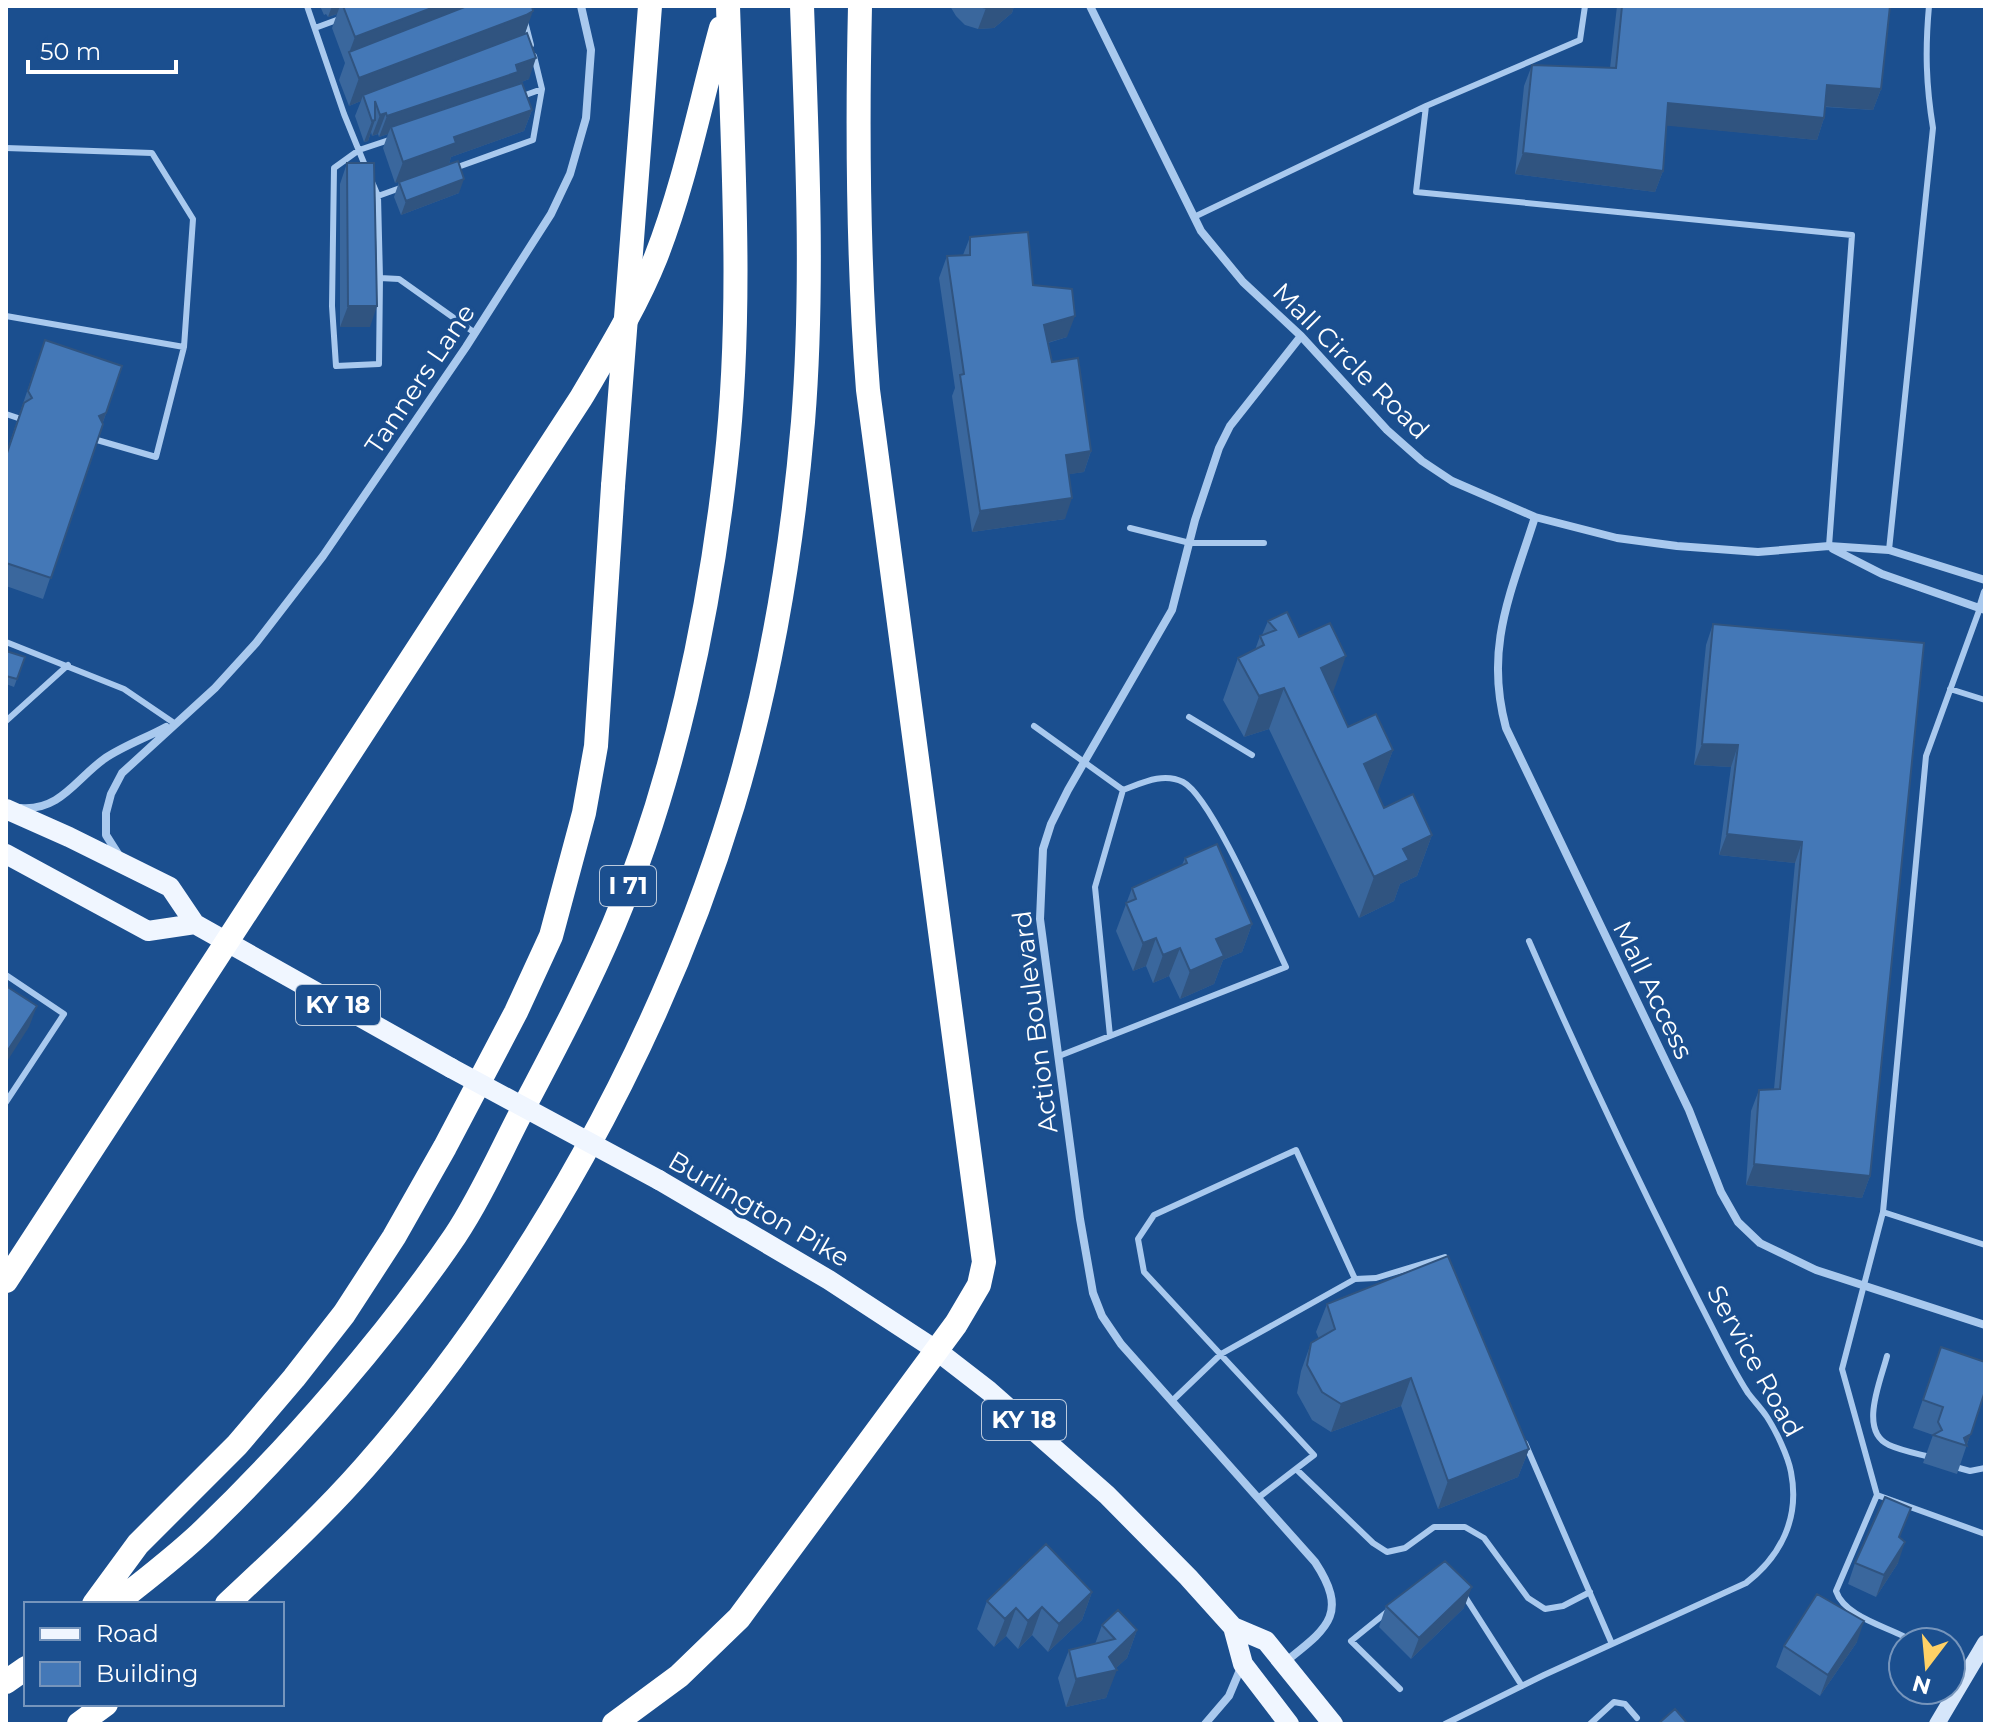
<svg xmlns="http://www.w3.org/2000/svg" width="1991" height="1730" font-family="Montserrat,sans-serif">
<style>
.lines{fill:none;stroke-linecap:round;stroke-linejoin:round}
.lane{stroke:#a9c9ee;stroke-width:6}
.street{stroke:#a9c9ee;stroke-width:8}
.secondary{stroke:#d6e6fa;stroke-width:16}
.primary{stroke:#f0f6ff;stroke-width:20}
.highway{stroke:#fff;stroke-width:24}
.primary-bridge{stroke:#f0f6ff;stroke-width:20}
.highway-bridge{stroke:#fff;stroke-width:24}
.wall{fill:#3a679d}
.shaded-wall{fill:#305480}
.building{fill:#4478b7;stroke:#305480;stroke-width:2}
.labels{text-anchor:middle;stroke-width:7;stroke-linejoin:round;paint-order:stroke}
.shield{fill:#1b4f8f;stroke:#bbcadd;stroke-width:2}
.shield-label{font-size:24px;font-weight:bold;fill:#fff}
.street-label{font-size:26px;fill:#fff;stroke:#1b4f8f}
</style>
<rect width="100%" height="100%" fill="#1b4f8f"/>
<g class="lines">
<path class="lane" d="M307,6L344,114L366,168
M521,6L531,45
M315,28L342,18
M520,97L542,89
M1426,106L1416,192L1852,235L1829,546
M392,139L359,150L334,168L332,306L336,366L379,364L380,278L399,279L475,333
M6,148L152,153L193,219L184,347L6,316
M455,168L533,140L542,89L534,56
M372,182L378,196L380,278
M378,196L403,187
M1194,217L1426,106L1580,40L1585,6
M6,414L18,418
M97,440L156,457L184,347
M1130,528L1190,543H1264
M1889,550L1933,128C1926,85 1925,50 1929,6
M1980,608L1926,756L1883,1212L1842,1369L1877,1495L1985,1534
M6,642L124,689L174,723
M1950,689L1985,700
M1189,717L1252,755
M6,721L68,665
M1034,726L1123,790C1142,783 1163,772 1183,782C1212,797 1269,932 1286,967L1059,1056
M6,975L64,1014L6,1102
M1110,1036L1095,887L1123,790
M1883,1212L1985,1245
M1887,1356C1881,1380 1858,1431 1889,1445C1900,1450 1914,1453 1926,1456
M1172,1401L1221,1354L1355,1279
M1525,1443L1612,1644
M1959,1468L1970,1471L1985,1468
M1296,1469L1373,1543L1387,1552L1405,1548L1434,1527H1465L1484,1538L1528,1598L1545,1609L1563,1606L1590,1592
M1877,1495L1836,1591C1844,1615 1881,1625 1903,1636
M1258,1498L1314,1455L1144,1272L1138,1239L1154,1215L1296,1150L1355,1279L1376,1278L1445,1257L1448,1263
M1464,1595L1522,1686
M1388,1611L1351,1641L1400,1689
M1445,1724L1544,1675L1746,1583C1781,1556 1800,1518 1791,1472C1788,1456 1776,1431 1767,1417C1761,1408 1754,1401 1748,1393C1735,1373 1724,1351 1713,1329C1648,1202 1586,1072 1529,941
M1590,1724L1614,1702L1625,1704L1637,1718"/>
<path class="street" d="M1090,6L1201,231L1243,282L1301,336L1387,430L1422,461L1452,481L1535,517L1617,538L1677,546L1758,552L1829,546L1889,550L1985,580
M1535,517C1511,593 1484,647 1506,728L1689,1110L1721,1192L1738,1222L1760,1243L1816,1270L1985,1325
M1833,549L1882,574L1985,610
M1980,608L1985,592
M21,808C60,811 76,779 104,759C123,746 146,738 166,727
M120,857L106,835V813L111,794L122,773L215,688L256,643L323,556L466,347L551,214L570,174L586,118L591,50L581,6
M1285,1662C1326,1629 1350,1615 1315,1562L1121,1344L1102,1316L1093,1293L1080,1219L1040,919L1043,849L1051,824L1068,790L1172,610L1195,520L1219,448L1230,426L1301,336
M1205,1724L1229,1696L1242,1665"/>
<path class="secondary" d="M1937,1724L1985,1643"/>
<path class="primary" d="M6,809L69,837L170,887L195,924L451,1068
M6,854L148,931L195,924
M659,1180L829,1280L936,1350L989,1391L1107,1495L1188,1577L1233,1627L1266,1641L1333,1724
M1233,1627L1243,1664L1289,1724"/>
<path class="highway" d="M6,1281L581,398C608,352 636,307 656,257C685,183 700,104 721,28
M94,1604L138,1544L237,1445L294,1378L344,1314L394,1237L445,1147L516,1012L551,936L584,813L596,746L613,486
M115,1604C145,1580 177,1556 205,1529C292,1445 387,1336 455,1236C481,1197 501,1151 523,1109C555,1048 587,988 614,924C674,782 709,617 726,463C743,311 733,158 728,6
M227,1604C274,1560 322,1516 365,1467C528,1281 661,1042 733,805C770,682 792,551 803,422C814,284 807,144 802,6
M6,1682L26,1668
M79,1724L106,1704
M614,1724L679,1676L739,1618L956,1324L979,1285L984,1262L868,390C858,262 857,135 860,6"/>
<path class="primary-bridge" d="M451,1068L659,1180"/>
<path class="highway-bridge" d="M613,486L650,6"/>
</g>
<path class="wall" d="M320,6H532L525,34L529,79L514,85L513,86L532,110L524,131L451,157L449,164L395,183L383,148L388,134L379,137L378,134L372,136L371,132L368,141L364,142L355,116L361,101L349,106L339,80L345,63L332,28L337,14L328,17L326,14L324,15Z
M950,6H1014L1012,13L994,28L978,29L965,25L956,16Z
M1617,6H1890L1881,89L1873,110L1825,107L1824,118L1817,140L1666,125L1663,171L1655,192L1515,174L1524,86L1532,65L1610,68Z
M347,163L370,327H340V184Z
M399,182L459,193L401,215L394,197Z
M970,237L1033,285L1067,337L1048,343L1052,362L1091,451L1084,472L1069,474L1065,519L972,532L952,396L955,388L939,278L947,256L963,255Z
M37,362L122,366L43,599L6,586V454Z
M1268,621L1299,637L1333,693L1348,727L1393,750L1377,792L1384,808L1432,835L1417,876L1400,884L1394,901L1359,918L1269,729L1244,737L1223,700L1238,658L1255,650L1260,636L1262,635Z
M1713,624L1924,643L1870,1176L1862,1198L1746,1185L1751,1111L1759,1090L1774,1089L1795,863L1719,855L1731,767L1694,765L1706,645Z
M6,651L25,657L14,687L6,684Z
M1185,858L1252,924L1242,952L1223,960L1214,984L1180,999L1169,976L1153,983L1146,966L1133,971L1116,931L1132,888L1182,865Z
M1327,1304L1529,1449L1518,1477L1438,1509L1401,1406L1331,1432L1312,1420L1297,1393L1301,1371L1311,1343L1319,1339L1316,1332Z
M1941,1347L1985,1391L1957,1474L1923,1463L1933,1435L1913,1428Z
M1900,1537L1898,1563L1876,1597L1848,1584L1855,1563Z
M1092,1592L1082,1620L1048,1652L1032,1635L1018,1649L1006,1636L994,1647L977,1629L987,1601Z
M1386,1606L1464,1608L1411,1659L1379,1627Z
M1102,1625L1137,1630L1127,1658L1116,1668L1106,1698L1066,1707L1058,1678L1069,1650L1095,1644Z
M1857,1642L1820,1696L1776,1667L1784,1646Z"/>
<path class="shaded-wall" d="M332,6H340L337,14L328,17Z
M437,6H495L349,53L355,37Z
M1002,6H1014L1012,13L994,28L978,29L986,8Z
M533,11L523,39L363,95L361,101L349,106L359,78Z
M536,58L529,79L514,85L511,93L391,127L388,134L379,137L387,116Z
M1827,85L1881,89L1873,110L1819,106Z
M1668,103L1824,118L1817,140L1660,125Z
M532,110L524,131L451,157L449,164L395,183L403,162L454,137Z
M386,113L378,134L372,136L380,115Z
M375,120L368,141L364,142L372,121Z
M1523,153L1663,171L1655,192L1515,174Z
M464,179L459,193L401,215L406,201Z
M348,306H377L370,327H340Z
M1075,316L1067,337L1036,346L1044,325Z
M106,413L99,434V416Z
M1091,451L1084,472L1058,476L1066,455Z
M1072,498L1065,519L972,532L980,511Z
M1346,656L1331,698L1321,668Z
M1284,688L1269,729L1244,737L1259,696Z
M1702,744L1738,745L1731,767L1694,765Z
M1393,750L1378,791L1348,805L1364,764Z
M1727,834L1802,842L1795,863L1719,855Z
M1432,835L1417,876L1400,884L1394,901L1359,918L1374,877L1403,849Z
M1252,924L1242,952L1223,960L1214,984L1180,999L1190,971L1216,939Z
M1156,938L1146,966L1133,971L1143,943Z
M1180,948L1169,976L1153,983L1163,955Z
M37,1006L29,1027L6,1063V1053Z
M1754,1164L1870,1176L1862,1198L1746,1185Z
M1411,1378L1401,1406L1331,1432L1341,1404Z
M1971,1434L1966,1446L1964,1438Z
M1529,1449L1518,1477L1438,1509L1448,1481Z
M1905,1542L1898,1563L1876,1597L1884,1575Z
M1472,1587L1464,1608L1411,1659L1419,1638Z
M1092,1592L1082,1620L1048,1652L1059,1624Z
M1042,1607L1032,1635L1018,1649L1028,1621Z
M1016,1608L1006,1636L994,1647L1005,1619Z
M1864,1621L1857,1642L1820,1696L1828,1675Z
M1137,1630L1127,1658L1114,1670H1117L1106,1698L1066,1707L1076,1679L1109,1657Z"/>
<path class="building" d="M343,6H437L355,37Z
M467,6H532L533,11L526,15L359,78L349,52Z
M979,6H1002L986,8Z
M1622,6H1890L1881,89L1827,85L1824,118L1668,103L1663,171L1523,153L1532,65L1616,68Z
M527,33L536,58L516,65L518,72L387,116L386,113L380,115L375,101V120L372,121L363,95Z
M522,83L532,110L454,137L456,143L403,162L391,127Z
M458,161L464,179L406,201L399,182Z
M347,163H374L377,306H348Z
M1028,232L1033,285L1072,289L1075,316L1044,325L1052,362L1078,358L1091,451L1066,455L1072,498L980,511L960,375L964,374L947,256L970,255V237Z
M45,340L122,366L106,413L99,416L103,424L51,578L6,563V456L24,403L32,398L28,391Z
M1287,612L1299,637L1330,623L1346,656L1321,668L1348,727L1376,714L1393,750L1364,764L1384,808L1413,794L1432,835L1403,849L1409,860L1374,877L1284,688L1259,696L1238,658L1264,645L1260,636L1276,630L1268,621Z
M1713,624L1924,643L1870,1176L1754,1164L1759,1090L1780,1089L1802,842L1727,834L1738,745L1702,744Z
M6,651L25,657L17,679L6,676Z
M1217,844L1252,924L1216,939L1224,956L1190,971L1180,948L1163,955L1156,938L1143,943L1126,903L1136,899L1132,888L1187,863L1185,858Z
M6,986L37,1006L6,1053Z
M1448,1256L1529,1449L1448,1481L1411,1378L1341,1404L1322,1392L1307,1365L1311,1343L1335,1329L1327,1304Z
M1941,1347L1985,1362V1391L1971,1434L1964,1438L1967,1446L1933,1435L1942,1430L1938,1422L1943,1407L1923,1400Z
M1885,1497L1911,1508L1899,1537L1905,1542L1884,1575L1855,1563Z
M1046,1544L1092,1592L1059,1624L1042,1607L1028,1621L1016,1608L1005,1619L987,1601Z
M1445,1561L1472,1587L1419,1638L1386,1606Z
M1817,1594L1864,1621L1828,1675L1784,1646Z
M1118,1610L1137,1630L1109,1657L1117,1670L1076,1679L1069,1650L1115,1639L1102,1625Z
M1675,1709L1688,1724H1658Z"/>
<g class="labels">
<g class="shield">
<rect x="600" y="866" width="56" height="40" rx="6"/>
<rect x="296" y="985" width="84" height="40" rx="6"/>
<rect x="982" y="1400" width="84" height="40" rx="6"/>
</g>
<g class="shield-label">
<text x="628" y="894">I 71</text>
<text x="338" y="1013">KY 18</text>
<text x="1024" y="1428">KY 18</text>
</g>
<g class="street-label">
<text transform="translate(1351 361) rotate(45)" y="9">Mall Circle Road</text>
<text transform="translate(420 379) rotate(-56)" y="9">Tanners Lane</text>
<text transform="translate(1653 990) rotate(64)" y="9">Mall Access</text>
<text transform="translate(1035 1022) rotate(-97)" y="9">Action Boulevard</text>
<text transform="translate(759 1209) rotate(30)" y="9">Burlington Pike</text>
<text transform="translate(1755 1361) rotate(61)" y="9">Service Road</text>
</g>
</g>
<rect width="1991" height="1730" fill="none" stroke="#ffffff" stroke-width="16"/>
<rect x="24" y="1602" width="260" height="104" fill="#1b4f8f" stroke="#7695bc" stroke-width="2"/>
<rect x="40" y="1628" width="40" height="12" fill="#f0f6ff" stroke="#7695bc" stroke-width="2"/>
<text x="96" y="1642" font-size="24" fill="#ffffff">Road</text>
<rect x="40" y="1662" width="40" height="24" fill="#4478b7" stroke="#7695bc" stroke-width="2"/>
<text x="96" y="1682" font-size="24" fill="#ffffff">Building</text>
<g transform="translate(1927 1666) rotate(196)"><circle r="38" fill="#1b4f8f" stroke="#7695bc" stroke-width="2"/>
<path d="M0-6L14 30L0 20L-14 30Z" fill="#ffd166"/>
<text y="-12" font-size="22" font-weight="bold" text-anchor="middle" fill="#ffffff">N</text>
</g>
<path d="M28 60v12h148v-12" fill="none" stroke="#ffffff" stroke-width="4"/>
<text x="40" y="60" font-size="24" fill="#ffffff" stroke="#1b4f8f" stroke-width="6" paint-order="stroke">50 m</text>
</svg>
